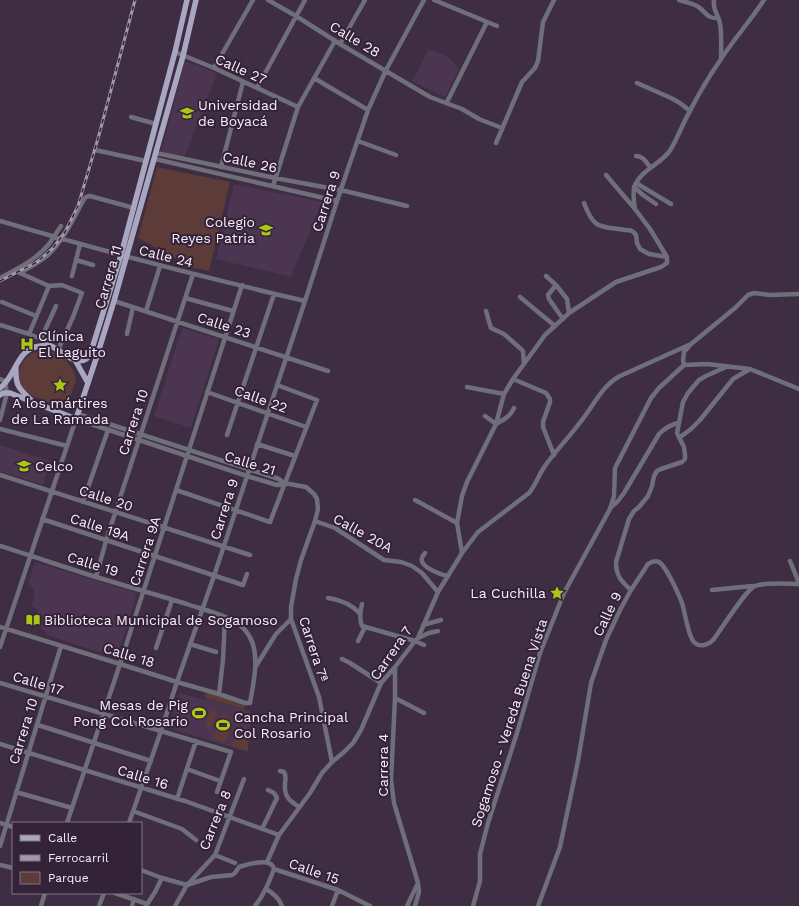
<svg xmlns="http://www.w3.org/2000/svg" width="799" height="906" font-family="'Work Sans',sans-serif">
<style>
.built{fill:#4b3551}
.green{fill:#5c3b39}
.lines{fill:none;stroke-linecap:round;stroke-linejoin:round}
.minor{stroke:#6f6e7b;stroke-width:4.5}
.major{stroke:#a8a7c2;stroke-width:5.5}
.rail-casing{stroke:#a596a8;stroke-width:3}
.rail{stroke:#342338;stroke-width:1.5;stroke-dasharray:4.5;stroke-linecap:butt}
.labels{text-anchor:middle;stroke-width:4;stroke-linejoin:round;paint-order:stroke}
.street-label{font-size:14px;fill:#f9eefc;stroke:#342338}
.poi-label{font-size:14px;fill:#f9eefc;stroke:#342338;text-anchor:start}
</style>
<rect width="100%" height="100%" fill="#3f2d43"/>
<path class="built" d="M429,49L448,57L459,69L445,97L412,81Z
M185,61L217,73L184,158L161,153Z
M234,184L322,202L291,277L216,259Z
M182,328L219,339L191,428L154,416Z
M0,445L50,461L43,485L0,471Z
M35,562L137,593L117,658L47,635L40,626L46,622L43,616L38,615L36,608L31,607L35,594L31,586L28,584Z
M180,693L206,700V698L251,711L248,752L169,728Z"/>
<path class="green" d="M157,167L230,182L209,271L191,267L138,238Z
M37,351H43L52,352L62,355L74,371L76,380L67,407C55,404 28,397 21,387C18,382 18,373 20,368C22,360 30,354 37,351Z
M206,691L245,704L244,709L204,697Z
M210,710L217,712L211,728L205,725Z
M221,715L229,717L230,730L225,743L213,739Z
M240,730H249L248,751L232,746L236,733L240,732Z"/>
<g class="lines">
<path class="minor" d="M268,0L296,16L340,44L430,97L462,109L479,119L502,128
M434,0L497,26
M679,0C685,2 691,3 697,6C706,11 706,19 718,18
M714,0C712,10 719,15 720,24C722,35 721,47 721,59
M340,44L365,0
M175,52L214,68L298,107
M214,68L253,0
M314,78L368,110
M637,83L671,98L680,103L690,111
M257,88L305,0
M447,102L487,22
M131,117L156,124
M358,141L396,155
M496,143L522,82L535,68L538,61L543,22L554,0
M95,150L146,161
M156,153L275,178L345,191L407,206
M636,156C643,156 646,162 650,167
M155,159L337,201
M221,167L243,82
M636,183L671,204
M273,186L298,107L335,41
M634,187L643,195L656,204
M584,203C594,230 600,226 625,230C630,230 633,230 636,235L637,243L640,249L649,254L667,257
M635,209C634,201 632,193 635,185C643,168 662,164 671,149C678,137 683,123 690,111C699,93 710,75 721,59C734,39 751,20 764,0
M0,221C101,251 203,277 305,301
M76,260L93,265
M20,273C30,267 40,262 49,254C64,239 74,218 84,199L86,197L90,196L134,208
M20,273L49,286L62,285L82,293L73,317L58,350
M72,276L80,244
M546,276L556,285L567,299L569,313
M0,278C17,269 36,260 49,244C53,238 57,232 61,226
M556,285L548,295L549,299L563,319
M520,297L555,326
M185,298L233,311
M114,301L328,371
M2,302L36,316
M146,311L160,266
M486,311L490,325L491,328L504,334L521,349L523,351L524,364
M0,325L29,334L41,339L49,345
M29,334L49,286
M127,334L133,307
M41,339L56,306
M684,365L683,360L684,352L691,344L735,308L748,295L754,293L770,295L799,294
M0,379L5,381L7,393L0,420
M513,379L546,393L550,399V402L543,422V427L554,455
M467,387L504,394
M207,392L306,427
M78,414L279,479L284,483
M485,416L496,424C504,419 510,417 514,408
M0,429L67,446
M227,435L274,294
M679,438L691,429L700,420L733,379L750,369
M257,444L295,456
M0,475L250,555
M176,490L270,522L317,400L277,385
M415,500L457,523
M83,502L108,430
M610,508L618,501L624,493L659,434C665,428 670,425 678,423
M42,519L243,585L247,574
M315,521L335,528L384,560L401,562L412,566L422,573L438,592
M0,546C32,556 64,567 96,577C126,586 156,595 187,604C204,610 233,616 245,630C262,649 254,680 250,703H245L219,694L177,682L120,664L0,627
M425,553C424,555 422,556 422,558C419,567 442,575 448,576
M462,553L457,523L462,496L467,482L496,424L504,394L513,379L545,335L569,313L616,282L661,267L667,263V257L650,229L635,209L606,175
M790,561L799,583
M96,577L106,541L193,274
M631,590C621,581 616,576 616,562L629,519L634,511L639,507L648,496L652,486L654,476L657,471L661,469L682,462L685,459V455L684,447L677,433L683,402L688,393L699,380L706,376L726,367
M712,590L752,586
M328,598C340,600 352,604 360,614
M362,604C360,612 359,619 362,626L415,641L424,645
M423,625L441,620
M418,638L429,633L438,631
M358,641L365,627
M190,644L216,652
M0,647L76,419L250,477L277,485L284,483L306,487L314,494L317,499L318,509L315,521L301,560L296,579L291,607V619L319,697L332,762
M156,648L172,600
M342,659L350,663L381,683
M256,666L276,634L291,619
M395,667V698L391,780L394,803L418,883L419,892L415,906
M0,683L231,752L217,792
M219,694L223,660L225,617
M395,698L424,713
M38,725L151,761
M0,744L185,801L279,835
M187,769L220,781
M280,771L284,772C287,777 285,779 285,784C284,797 290,801 299,807
M16,792L72,808
M177,799L196,741
M133,811L182,829L196,840
M0,823L13,827
M67,823L120,664L242,285
M129,823L161,731L177,682L214,576L305,301L337,201L368,110L386,70L424,0
M262,829L277,798L274,793L268,790
M0,846L61,646
M215,855L235,863
M267,862L279,835L310,793L322,773L332,762L344,752L353,743L361,730L381,683L395,667L415,641L418,638L438,592L462,553L478,532L529,493C535,486 538,477 543,469C553,453 567,440 578,425C592,409 601,386 620,376L691,344
M0,865L13,868
M141,870L162,878L187,885L211,877L232,875L235,873L239,867L242,866C250,864 272,857 274,869L338,890L370,906
M266,889C273,893 279,898 282,906
M115,893L147,904
M41,906L45,893
M99,906L104,893
M132,906L134,899
M146,906L155,892L162,878
M175,906L187,885L215,855L244,779
M255,906C264,895 269,882 274,869
M332,906L338,890
M407,906L418,883
M473,906L480,881V854L488,823L517,733L540,653L564,593L610,509L614,496L615,468L651,398L659,388L684,365L707,364L750,369L799,389
M538,906L560,847L578,761L591,683L606,640L620,610L631,590L648,564C651,562 655,560 659,562C666,566 679,595 682,603C685,612 688,636 694,642C700,648 708,645 713,640C721,630 746,589 755,586C764,582 788,584 799,584"/>
<path class="major" d="M75,360L88,383
M16,366C15,385 18,388 31,400
M0,388C15,377 16,353 35,347C39,346 47,345 51,346C60,350 76,366 86,359C88,358 89,356 90,355L121,255L175,52L187,0
M0,395L3,393H10L76,419L97,356L114,301L183,56L196,0"/>
<defs>
<path id="rail" d="M0,281L37,262L53,248L65,232L78,206L99,135L135,0"/>
</defs>
<use href="#rail" class="rail-casing"/>
<use href="#rail" class="rail"/>
</g>
<defs>
<symbol id="university-bare" viewBox="-9 -9 18 18"><path d="M0-5L7-2L0 1L-7-2ZM-4 1L0 2.5L4 1V4Q0 6-4 4Z" fill="#aac717" stroke="#342338" stroke-width="2.5" paint-order="stroke"/></symbol>
<symbol id="school-bare" viewBox="-9 -9 18 18"><path d="M0-5L7-2L0 1L-7-2ZM-4 1L0 2.5L4 1V4Q0 6-4 4Z" fill="#aac717" stroke="#342338" stroke-width="2.5" paint-order="stroke"/></symbol>
<symbol id="hospital-bare" viewBox="-9 -9 18 18"><path d="M-5-5h3v3.5h4V-5h3V5h-3V1.5h-4V5h-3Z" fill="#aac717" stroke="#342338" stroke-width="2.5" paint-order="stroke"/></symbol>
<symbol id="sight-bare" viewBox="-9 -9 18 18"><path d="M0-6L1.8-2.2L6-1.7L2.9 1.2L3.7 5.4L0 3.3L-3.7 5.4L-2.9 1.2L-6-1.7L-1.8-2.2Z" fill="#aac717" stroke="#342338" stroke-width="2.5" paint-order="stroke"/></symbol>
<symbol id="library-bare" viewBox="-9 -9 18 18"><path d="M-6-4Q-3-5.5-.7-3.5V5Q-3 3-6 4ZM6-4Q3-5.5 .7-3.5V5Q3 3 6 4Z" fill="#aac717" stroke="#342338" stroke-width="2.5" paint-order="stroke"/></symbol>
<symbol id="stadium-bare" viewBox="-9 -9 18 18"><path d="M0-5a6.5 5 0 1 0 0 10a6.5 5 0 1 0 0-10ZM-3.5-1.8h7v3.6h-7Z" fill="#aac717" stroke="#342338" stroke-width="2.5" paint-order="stroke"/></symbol>
</defs>
<g fill-rule="evenodd">
<use href="#university-bare" x="177" y="103" width="20" height="20"/>
<use href="#school-bare" x="256" y="220" width="20" height="20"/>
<use href="#hospital-bare" x="17" y="334" width="20" height="20"/>
<use href="#sight-bare" x="50" y="375" width="20" height="20"/>
<use href="#school-bare" x="14" y="456" width="20" height="20"/>
<use href="#sight-bare" x="547" y="583" width="20" height="20"/>
<use href="#library-bare" x="23" y="610" width="20" height="20"/>
<use href="#stadium-bare" x="189" y="703" width="20" height="20"/>
<use href="#stadium-bare" x="213" y="715" width="20" height="20"/>
</g>
<g class="labels">
<g class="street-label">
<text transform="translate(355 39) rotate(31)" y="5">Calle 28</text>
<text transform="translate(241 69) rotate(24)" y="5">Calle 27</text>
<text transform="translate(250 162) rotate(12)" y="5">Calle 26</text>
<text transform="translate(326 201) rotate(-72)" y="5">Carrera 9</text>
<text transform="translate(166 256) rotate(14)" y="5">Calle 24</text>
<text transform="translate(108 277) rotate(-74)" y="5">Carrera 11</text>
<text transform="translate(224 325) rotate(18)" y="5">Calle 23</text>
<text transform="translate(261 399) rotate(20)" y="5">Calle 22</text>
<text transform="translate(133 422) rotate(-72)" y="5">Carrera 10</text>
<text transform="translate(250 463) rotate(17)" y="5">Calle 21</text>
<text transform="translate(106 498) rotate(18)" y="5">Calle 20</text>
<text transform="translate(224 509) rotate(-72)" y="5">Carrera 9</text>
<text transform="translate(100 527) rotate(18)" y="5">Calle 19A</text>
<text transform="translate(363 533) rotate(29)" y="5">Calle 20A</text>
<text transform="translate(145 551) rotate(-72)" y="5">Carrera 9A</text>
<text transform="translate(93 564) rotate(17)" y="5">Calle 19</text>
<text transform="translate(607 614) rotate(-64)" y="5">Calle 9</text>
<text transform="translate(314 649) rotate(72)" y="5">Carrera 7ª</text>
<text transform="translate(391 653) rotate(-55)" y="5">Carrera 7</text>
<text transform="translate(129 655) rotate(17)" y="5">Calle 18</text>
<text transform="translate(38 683) rotate(17)" y="5">Calle 17</text>
<text transform="translate(509 723) rotate(-72)" y="5">Sogamoso - Vereda Buena Vista</text>
<text transform="translate(23 731) rotate(-73)" y="5">Carrera 10</text>
<text transform="translate(383 765) rotate(-90)" y="5">Carrera 4</text>
<text transform="translate(143 777) rotate(17)" y="5">Calle 16</text>
<text transform="translate(215 820) rotate(-68)" y="5">Carrera 8</text>
<text transform="translate(314 871) rotate(19)" y="5">Calle 15</text>
</g>
<g class="poi-label">
<text x="198" y="110">Universidad<tspan x="198" dy="16">de Boyacá</tspan></text>
<text x="255" y="227" text-anchor="end">Colegio<tspan x="255" dy="16">Reyes Patria</tspan></text>
<text x="38" y="341">Clínica<tspan x="38" dy="16">El Laguito</tspan></text>
<text x="60" y="408" text-anchor="middle">A los mártires<tspan x="60" dy="16">de La Ramada</tspan></text>
<text x="35" y="471">Celco</text>
<text x="546" y="598" text-anchor="end">La Cuchilla</text>
<text x="44" y="625">Biblioteca Municipal de Sogamoso</text>
<text x="188" y="710" text-anchor="end">Mesas de Pig<tspan x="188" dy="16">Pong Col Rosario</tspan></text>
<text x="234" y="722">Cancha Principal<tspan x="234" dy="16">Col Rosario</tspan></text>
</g>
</g>
<rect x="12" y="822" width="130" height="72" fill="#342338" stroke="#837486"/>
<rect x="20" y="835" width="20" height="6" fill="#a8a7c2" stroke="#837486"/>
<text x="48" y="842" font-size="12" fill="#f9eefc">Calle</text>
<rect x="20" y="855" width="20" height="6" fill="#a596a8" stroke="#837486"/>
<text x="48" y="862" font-size="12" fill="#f9eefc">Ferrocarril</text>
<rect x="20" y="872" width="20" height="12" fill="#5c3b39" stroke="#837486"/>
<text x="48" y="882" font-size="12" fill="#f9eefc">Parque</text>
</svg>
